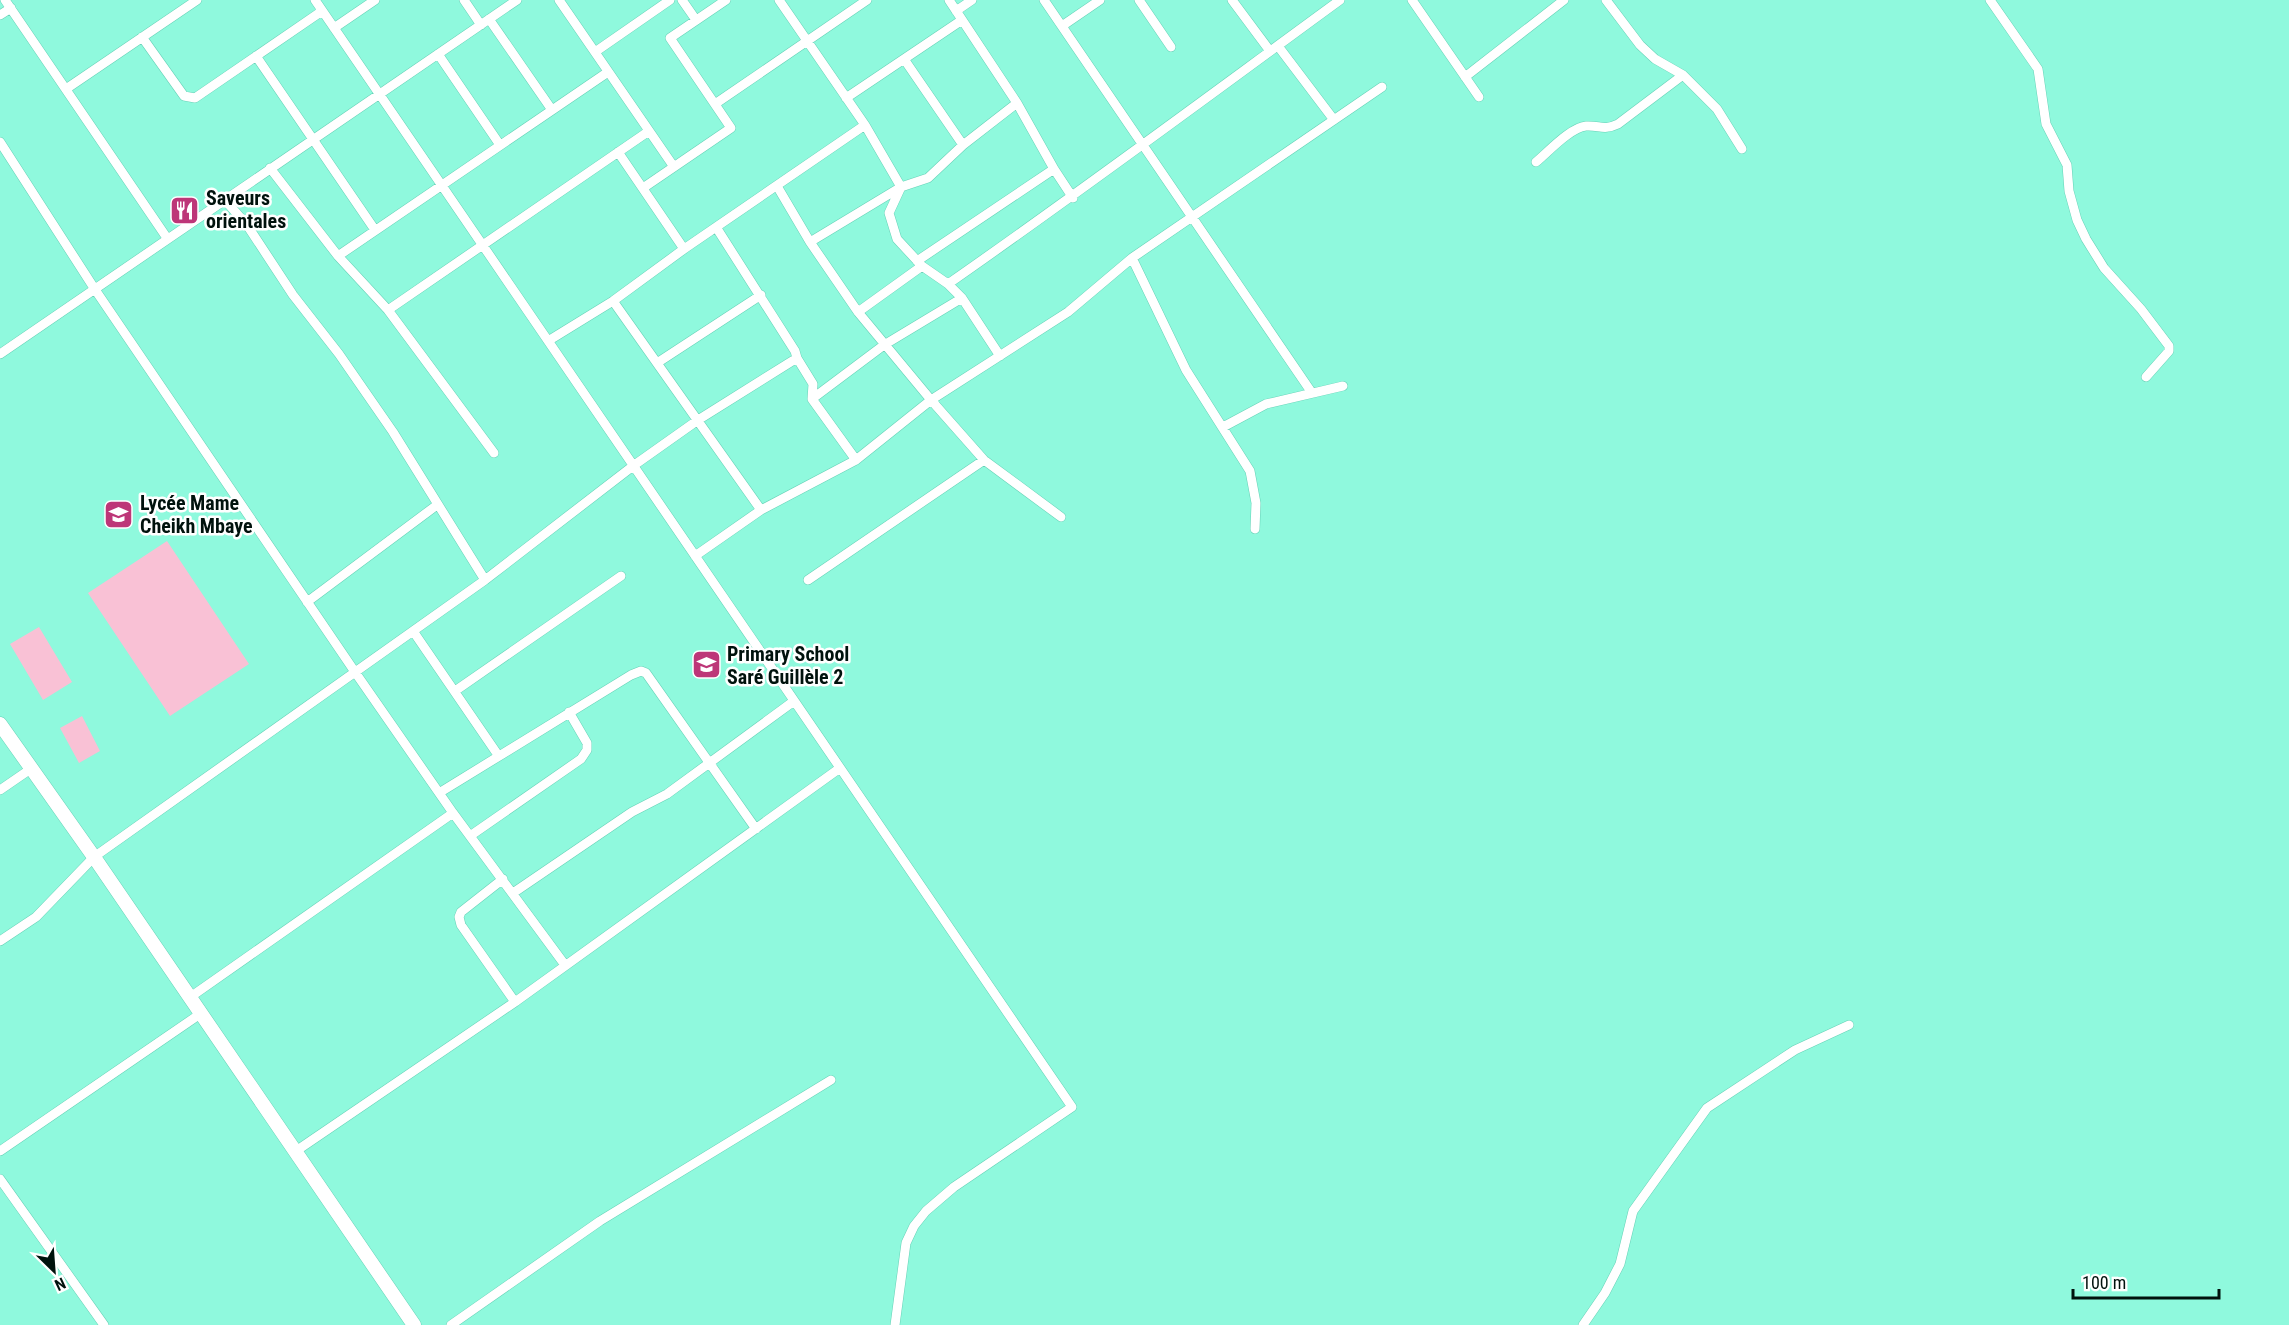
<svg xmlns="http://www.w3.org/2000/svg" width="2289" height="1325" font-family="'Roboto Condensed',sans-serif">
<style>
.green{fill:#f9c1d5}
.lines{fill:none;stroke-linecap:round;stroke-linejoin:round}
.minor-casing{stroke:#66d2b7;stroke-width:10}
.secondary-casing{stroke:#66d2b7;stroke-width:15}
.minor{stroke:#fff;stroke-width:9}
.secondary{stroke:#fff;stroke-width:14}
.labels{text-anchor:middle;stroke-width:5;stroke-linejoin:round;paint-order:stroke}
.poi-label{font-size:20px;font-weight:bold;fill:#00120d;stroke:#fff;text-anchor:start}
</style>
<rect width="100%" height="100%" fill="#8ff9dd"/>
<path class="green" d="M167,541L249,664L170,716L88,593Z
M39,627L72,682L43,700L10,644Z
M82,716L100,751L79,763L60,728Z"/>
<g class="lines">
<defs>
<path id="minor" d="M5,0L167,238
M315,0L1072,1107L954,1187L926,1211L914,1226L906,1243L895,1325
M464,0L481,25
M559,0L674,167
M682,0L696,20
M779,0L865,125L901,187L889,213L897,239L922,266L948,284L962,298L1000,356
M949,0L1017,103L1054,169L1073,198
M1044,0L1312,393
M1139,0L1171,47
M1232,0L1270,51
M1412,0L1479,97
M1606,0L1640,45L1655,59L1683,75L1717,109L1742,149
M1990,0L2038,69L2046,124L2067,165L2069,191L2077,220L2086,239L2104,268L2141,309L2169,346V351L2146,377
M956,11L972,0
M0,15L11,8
M489,19L552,110
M1062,26L1100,0
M334,28L375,0
M142,37L184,96L195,98L322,11
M1278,46L1334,120
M595,52L670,0
M438,54L500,145
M256,56L375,230
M904,59L963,145
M1465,77L1564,0
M66,89L197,0
M846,98L962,20
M715,104L867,0
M0,142L94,288L355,672L453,813L565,965
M618,152L684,249
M1536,162C1547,153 1571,127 1586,126C1600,125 1603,131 1618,124L1683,75
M270,168L338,256L388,310L494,453
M777,186L810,242L858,312L931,400L984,460L1061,517
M643,188L731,128L670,38L726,0
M224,199L247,225L293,295L339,354L393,432L485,580
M810,242L901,187L928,178L963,145L1017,103
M338,256L608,72
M1132,258L1186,370L1250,471L1256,503L1255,529
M917,261L1054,169
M948,284C1080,192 1210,95 1340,0
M613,301L761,510
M388,310L649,131
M858,312L922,266
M548,341L613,301L684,249L865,125
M0,354L517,0
M797,358L813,384L812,399L856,460
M657,363L761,295
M812,399L884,345L962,298
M1223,427L1266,404L1343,386
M695,556L761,510L856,460L931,400L1068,312L1132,258L1382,87
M808,580L984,460
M307,602L437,505
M413,631L498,755
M455,691L621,576
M0,790L32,768
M439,793L631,675L641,671L646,673L756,829
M470,836L581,759L587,750V743L569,712
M503,879L461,912L459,917L461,925L515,1002
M513,893L632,812L667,794L794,701
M0,941L36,917L94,857L485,580L633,466L698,420L797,358L795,351L716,227
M189,998L453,813
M0,1151L200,1014
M296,1151L515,1002L840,768
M0,1179L104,1325
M451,1325L600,1221L831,1080
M1583,1325L1605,1293L1620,1264L1633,1211L1707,1108L1795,1050L1849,1025"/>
<path id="secondary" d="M0,724L94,857L414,1325"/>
</defs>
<use href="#minor" class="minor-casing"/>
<use href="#secondary" class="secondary-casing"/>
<use href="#minor" class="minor"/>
<use href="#secondary" class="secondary"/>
</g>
<defs>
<symbol id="restaurant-square" viewBox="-11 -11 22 22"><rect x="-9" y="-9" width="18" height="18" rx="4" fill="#bd3678" stroke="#fff"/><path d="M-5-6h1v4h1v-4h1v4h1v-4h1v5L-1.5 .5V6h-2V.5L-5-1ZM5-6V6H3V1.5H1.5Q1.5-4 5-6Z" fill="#fff"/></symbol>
<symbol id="school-square" viewBox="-11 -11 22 22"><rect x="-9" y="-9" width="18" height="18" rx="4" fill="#bd3678" stroke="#fff"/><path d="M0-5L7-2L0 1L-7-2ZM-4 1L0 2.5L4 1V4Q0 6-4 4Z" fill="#fff"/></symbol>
</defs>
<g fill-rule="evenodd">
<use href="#restaurant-square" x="168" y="194" width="33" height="33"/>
<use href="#school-square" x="102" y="498" width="33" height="33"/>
<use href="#school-square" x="690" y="648" width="33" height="33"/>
</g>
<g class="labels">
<g class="poi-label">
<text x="206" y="205">Saveurs<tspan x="206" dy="23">orientales</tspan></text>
<text x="140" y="510">Lycée Mame<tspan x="140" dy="23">Cheikh Mbaye</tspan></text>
<text x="727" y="661">Primary School<tspan x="727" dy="23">Saré Guillèle 2</tspan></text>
</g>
</g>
<g transform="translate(54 1271) rotate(155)" stroke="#ffffff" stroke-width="4.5" paint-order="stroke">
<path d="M0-4.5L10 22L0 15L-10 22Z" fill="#00120d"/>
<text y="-9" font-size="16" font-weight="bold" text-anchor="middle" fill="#00120d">N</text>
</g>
<path d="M2073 1289v9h146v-9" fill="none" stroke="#00120d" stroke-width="3"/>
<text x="2082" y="1289" font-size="18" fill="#00120d" stroke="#ffffff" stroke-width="4.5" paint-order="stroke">100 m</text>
</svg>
